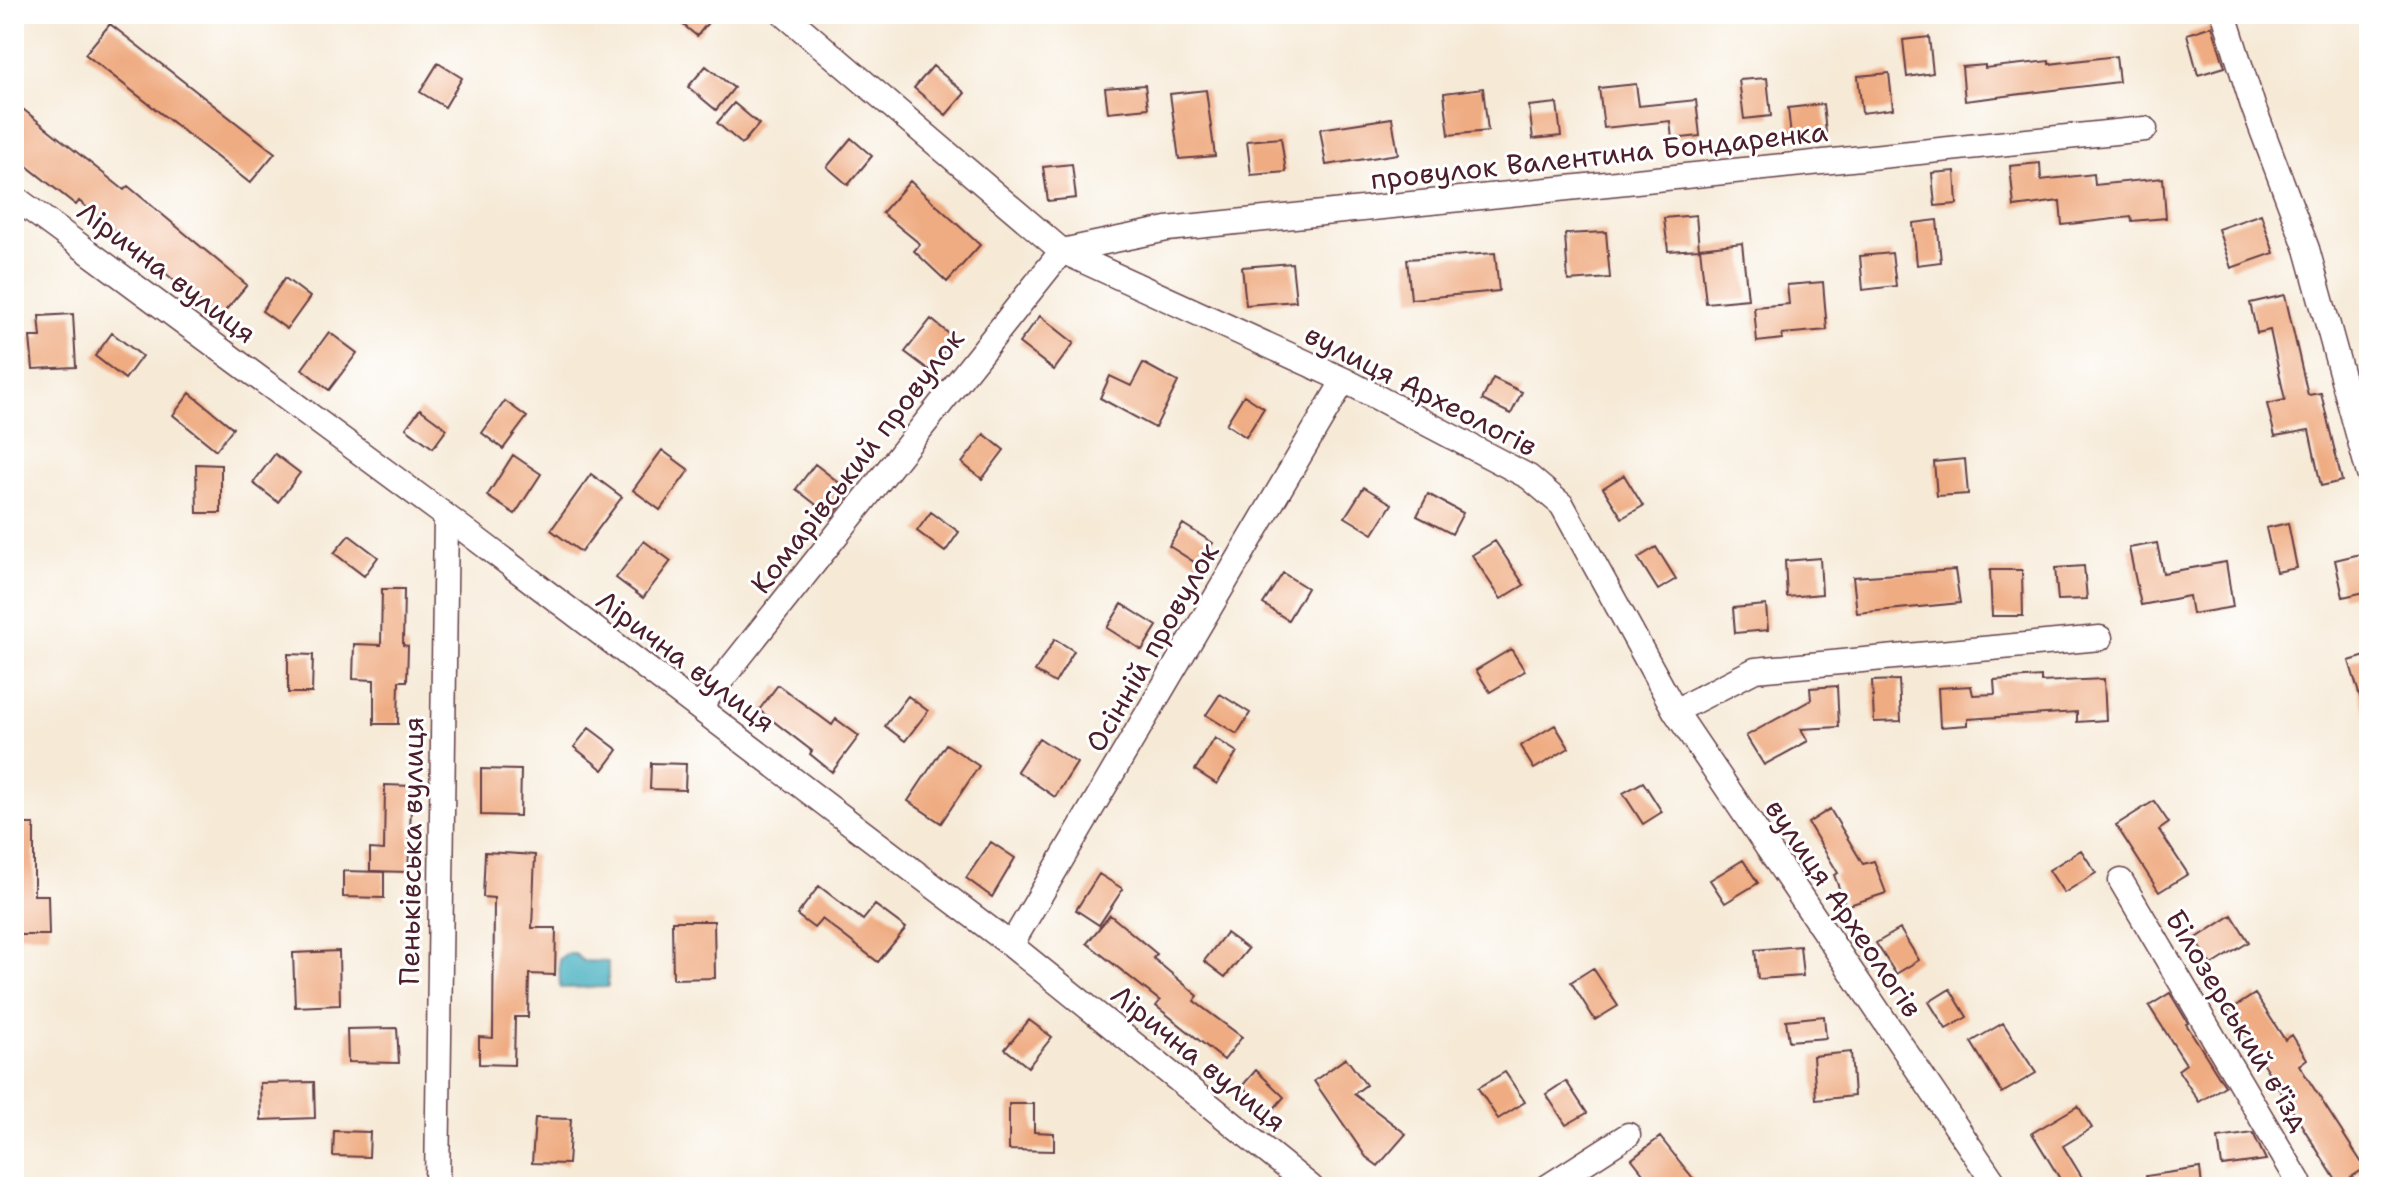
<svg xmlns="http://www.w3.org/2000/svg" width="2383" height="1201" font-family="'Shantell Sans',sans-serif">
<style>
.water{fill:#42aebf;stroke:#466675;stroke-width:2}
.building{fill:#efab81}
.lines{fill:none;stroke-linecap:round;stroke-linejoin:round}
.street-casing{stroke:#643d45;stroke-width:27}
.street{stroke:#fff;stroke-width:24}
.labels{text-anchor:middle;stroke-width:6;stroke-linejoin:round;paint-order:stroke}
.street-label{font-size:28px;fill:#4a1f2b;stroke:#fff}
</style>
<rect width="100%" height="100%" fill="#fff"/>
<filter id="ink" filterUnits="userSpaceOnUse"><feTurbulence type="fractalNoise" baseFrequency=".0125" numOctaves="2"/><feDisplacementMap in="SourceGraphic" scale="16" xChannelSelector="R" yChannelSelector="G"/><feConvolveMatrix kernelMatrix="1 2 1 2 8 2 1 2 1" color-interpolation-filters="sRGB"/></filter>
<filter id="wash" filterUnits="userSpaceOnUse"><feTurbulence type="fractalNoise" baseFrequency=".006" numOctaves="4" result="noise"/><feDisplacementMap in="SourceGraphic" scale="32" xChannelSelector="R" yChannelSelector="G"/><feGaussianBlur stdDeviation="1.8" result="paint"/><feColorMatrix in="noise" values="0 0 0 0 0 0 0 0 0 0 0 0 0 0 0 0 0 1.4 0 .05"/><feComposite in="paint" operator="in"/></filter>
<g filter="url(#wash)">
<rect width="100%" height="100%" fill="#f6ead7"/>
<path class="water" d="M566,954H575L583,961L608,962V987L560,988L559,959Z"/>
<g id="blocks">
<path class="building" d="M670,14H715L697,36Z
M110,24L275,153L250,183L85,54Z
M2212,26L2225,67L2198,75L2187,34Z
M1929,37L1933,73L1907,77L1903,40Z
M2116,56L2119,82L1965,101L1962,67L1985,65V68L2049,61V64Z
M438,63L462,78L445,107L420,92Z
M706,66L734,88L716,110L688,87Z
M933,66L965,93L946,115L914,88Z
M1889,73L1893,109L1862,113L1858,76Z
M1767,78L1771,116L1744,119L1739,80Z
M1636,84L1639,106L1696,100L1700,136L1672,139L1670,121L1604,128L1599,88Z
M1145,85L1148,108L1108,112L1105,88Z
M1483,88L1488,131L1449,135L1444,93Z
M1206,90L1215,156L1179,159L1170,94Z
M14,102L124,190L128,186L247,285L219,318L79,201L76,205L14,156Z
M734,103L759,124L742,144L717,123Z
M1557,103L1561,136L1533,139L1529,106Z
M1823,104L1826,133L1791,136L1788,108Z
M1392,118L1398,154L1326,165L1320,129Z
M851,138L872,156L848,185L827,167Z
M1281,138L1286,172L1251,175L1247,141Z
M2040,163L2041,180L2094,174L2095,185L2163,178L2166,218L2132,221L2131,217L2062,225L2060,201L2014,207L2010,166Z
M1072,164L1076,198L1048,201L1043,167Z
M1955,171L1957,204L1935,206L1932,173Z
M910,181L980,245L947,282L914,251L920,244L882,213Z
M2261,214L2274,253L2231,268L2218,229Z
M1696,215L1699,249L1668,251L1664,218Z
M1937,220L1941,262L1917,265L1913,223Z
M1606,232L1610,278L1568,281L1565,234Z
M1742,243L1748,299L1706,303L1700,248Z
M1495,253L1499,291L1411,299L1407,259Z
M1892,253L1896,286L1863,290L1860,256Z
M1292,263L1296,301L1246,305L1242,267Z
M285,278L310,297L287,329L262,311Z
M1823,282L1827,330L1782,334V339L1757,342L1754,307L1789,304L1787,285Z
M2285,295L2308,395L2321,393L2342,481L2321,486L2309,430L2275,436L2267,404L2285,400L2270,330L2257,333L2250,303Z
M73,314L76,367L33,369L30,337H41L39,316Z
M1040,316L1074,343L1054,370L1019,343Z
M931,319L954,338L929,370L905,352Z
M329,332L357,353L329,390L302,369Z
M112,333L142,356L125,379L95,356Z
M1143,363L1178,382L1155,428L1100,398L1110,376L1131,386Z
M1493,378L1522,392L1511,414L1482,400Z
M190,393L233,428L216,450L173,415Z
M1244,395L1264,408L1246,437L1226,424Z
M505,401L527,417L503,449L482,433Z
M420,409L447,429L433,448L406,428Z
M984,434L1004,450L982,479L962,463Z
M662,450L689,470L660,510L633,490Z
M275,454L300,473L278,502L253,483Z
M513,455L541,474L515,514L487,496Z
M1965,459L1968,494L1937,496L1934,462Z
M196,464L221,465V513H197Z
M815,464L851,492L832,517L796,489Z
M591,474L622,497L581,552L551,530Z
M1624,475L1643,506L1622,518L1603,488Z
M1364,487L1392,504L1373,534L1345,517Z
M1428,494L1463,513L1452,534L1417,516Z
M931,512L959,532L945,552L917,531Z
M2288,523L2297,568L2276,572L2266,528Z
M1183,524L1213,543L1199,565L1169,546Z
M349,535L378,557L364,576L334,553Z
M644,541L671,561L643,598L616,578Z
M1495,541L1524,585L1501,599L1472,555Z
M2157,543L2163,573L2226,562L2233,607L2192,614L2189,596L2141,605L2129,548Z
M1656,547L1676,579L1658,590L1638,558Z
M2369,552V591L2343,597L2335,560Z
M1820,558L1822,594L1787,597L1785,561Z
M2084,566L2087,599L2058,600L2055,568Z
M1955,570L1960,603L1857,613L1853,577Z
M1990,570H2022L2023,616H1992Z
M1283,573L1307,588L1288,620L1263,604Z
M382,589H404L403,645L408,646L407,681H399L398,724H374V680L353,679L354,644L381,645Z
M1122,604L1157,626L1142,650L1107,628Z
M1766,605L1768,630L1735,633L1733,608Z
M1055,639L1074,651L1055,683L1035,671Z
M1511,649L1525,671L1490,692L1476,670Z
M288,654L313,655L312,693H288Z
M2369,655V712L2365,713L2349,661Z
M2041,677V682L2104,679L2106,720L2077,722V712L1968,719V725L1940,727L1938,688L1971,686L1973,695L1995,694L1994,680Z
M1899,680L1901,721L1874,722L1872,681Z
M778,685L832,725L836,719L859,736L832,772L810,754L812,751L759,710Z
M1837,686L1839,727L1801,729L1808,741L1764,765L1746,736L1811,700L1810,688Z
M1220,694L1250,713L1237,734L1206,715Z
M908,696L928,711L905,741L885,726Z
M1555,725L1569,748L1534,769L1520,746Z
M589,728L618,750L603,770L574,747Z
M1039,738L1077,763L1055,797L1017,771Z
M1215,738L1237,752L1217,784L1195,770Z
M946,744L979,766L941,823L908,801Z
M651,763L686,764L685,790L650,789Z
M481,769L521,770L520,816L481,815Z
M1643,782L1662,812L1643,824L1623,793Z
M385,785L412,786L408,872L370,871V849L384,850Z
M2154,801L2169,823L2159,830L2188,874L2159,892L2116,825Z
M1830,809L1863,864L1874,861L1886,893L1846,906L1834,875L1838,873L1808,823Z
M14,824H34V895H48L49,935H14Z
M991,842L1015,858L992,897L966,878Z
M2081,850L2096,873L2064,893L2049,870Z
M485,852L535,855L532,928H556L555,975L529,974L528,1017H515L514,1065L479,1064V1037L493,1038L494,898L483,897Z
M1743,860L1758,883L1725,903L1710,880Z
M343,871L384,872V898L343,897Z
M1099,874L1123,889L1099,925L1076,910Z
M819,886L863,920L875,905L906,928L878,962L822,919L814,928L797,915Z
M1110,915L1157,954L1153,958L1198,996L1194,1001L1242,1037L1224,1060L1156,1006L1160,1001L1087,943Z
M2232,915L2249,942L2212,965L2195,939Z
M672,921H714L715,978L673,979Z
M1900,929L1919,960L1896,974L1876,943Z
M1226,933L1248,949L1225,977L1204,961Z
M1800,946L1803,976L1758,979L1755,950Z
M339,951L340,1005L295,1007L293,953Z
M1593,968L1618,1006L1595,1020L1571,982Z
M1950,989L1967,1017L1946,1029L1929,1002Z
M2170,993L2188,1023L2186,1024L2225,1086L2199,1102L2178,1070L2186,1064L2149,1006Z
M2255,994L2285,1040L2292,1035L2307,1059L2299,1065L2365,1168L2339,1185L2244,1033L2241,1034L2227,1012Z
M1824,1016L1826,1038L1789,1041L1786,1020Z
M1029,1020L1052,1037L1028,1067L1005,1049Z
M2003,1023L2036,1073L2002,1093L1971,1042Z
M397,1028L399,1063L348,1062L347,1029Z
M1851,1052L1854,1096L1816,1100L1813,1056Z
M1346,1058L1366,1085L1354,1094L1406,1134L1378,1166L1366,1157L1314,1081Z
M1256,1070L1284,1097L1271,1112L1242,1086Z
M1505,1072L1525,1102L1498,1119L1478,1088Z
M1566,1081L1587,1113L1566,1125L1546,1094Z
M314,1082L315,1118L261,1120L260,1083Z
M1009,1104H1034V1132L1054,1133V1151L1009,1150Z
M2078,1106L2092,1128L2063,1146L2088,1187H2065L2032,1133Z
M535,1118L571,1119L568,1164L532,1163Z
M334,1131L370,1132L369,1157L333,1156Z
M2253,1133L2266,1160L2222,1166L2218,1138Z
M1660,1137L1700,1187H1654L1632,1159Z
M2200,1168L2202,1187H2147L2146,1176Z"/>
</g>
</g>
<g filter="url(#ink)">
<use href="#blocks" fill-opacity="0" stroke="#643d45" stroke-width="2"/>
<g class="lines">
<defs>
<path id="street" d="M784,14L1062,251L1344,380L1529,477L1562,505L1675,711L1997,1187
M2224,14L2253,106L2307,249L2369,474
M14,197L446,516L1011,945L1311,1187
M699,708L1062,251L1167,229L2145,129
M1675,711L1755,670L2100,638
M2121,881L2299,1182L2293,1187
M1011,945L1344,380
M437,1187L446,516
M1547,1187L1628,1135"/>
</defs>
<use href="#street" class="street-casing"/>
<use href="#street" class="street"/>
</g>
</g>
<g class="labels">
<g class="street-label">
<text transform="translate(1599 155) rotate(-6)" y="10">провулок Валентина Бондаренка</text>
<text transform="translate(167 272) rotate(37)" y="10">Лірична вулиця</text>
<text transform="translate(1421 390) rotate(27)" y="10">вулиця Археологів</text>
<text transform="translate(857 461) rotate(-52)" y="10">Комарівський провулок</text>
<text transform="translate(1152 647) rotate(-60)" y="10">Осінній провулок</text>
<text transform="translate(686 661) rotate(37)" y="10">Лірична вулиця</text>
<text transform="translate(411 851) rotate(-89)" y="10">Пеньківська вулиця</text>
<text transform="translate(1844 908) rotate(56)" y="10">вулиця Археологів</text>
<text transform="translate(2238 1020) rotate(59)" y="10">Білозерський в'їзд</text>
<text transform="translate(1199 1058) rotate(39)" y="10">Лірична вулиця</text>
</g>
</g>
<rect width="2383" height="1201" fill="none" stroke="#fff" stroke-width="48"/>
</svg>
